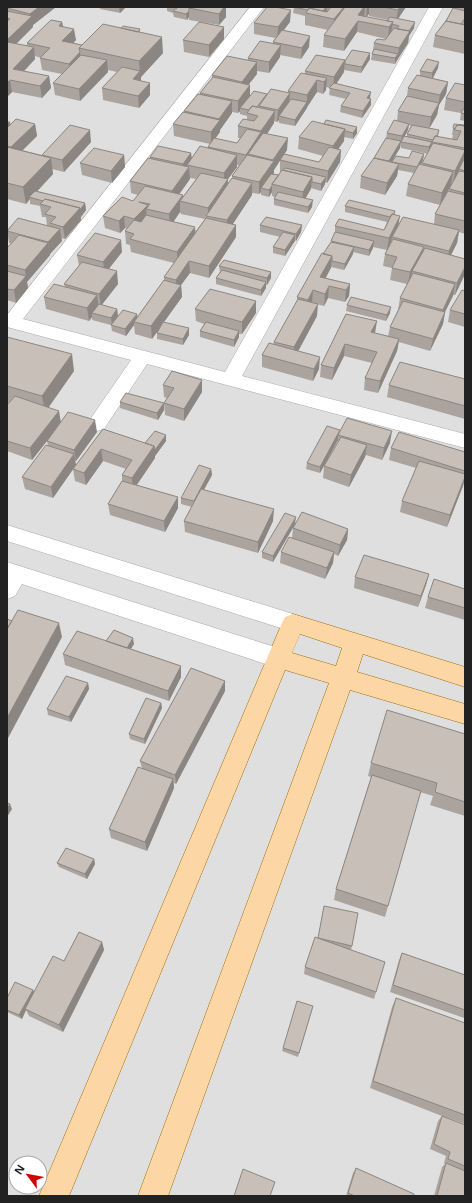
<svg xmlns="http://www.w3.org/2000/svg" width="472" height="1203" font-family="'Open Sans',sans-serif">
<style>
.residential{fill:#e0dfdf;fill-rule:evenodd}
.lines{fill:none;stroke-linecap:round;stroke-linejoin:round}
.minor-casing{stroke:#a9a9a9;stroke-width:1}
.major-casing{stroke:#a06b00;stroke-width:1}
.minor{fill:#fff;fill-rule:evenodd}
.major{fill:#fcd6a4;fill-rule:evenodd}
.wall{fill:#aba49e;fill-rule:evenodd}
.shaded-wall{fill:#8b8681}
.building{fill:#c7bfb8;stroke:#8b8681}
</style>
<rect width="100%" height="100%" fill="#f2efe9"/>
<path class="residential" d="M7,7H465V1196H7ZM16,1163H40V1187H16Z"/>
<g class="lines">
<defs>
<path id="minor" d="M250,7H264L23,319L225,372L429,7H443L242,376L465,434V448L147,364L104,429L97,431L90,429L87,424L131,360L7,327V315Z
M7,525L293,614L301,617L304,623L301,629L293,632L7,541Z
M7,562L278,648L286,651L289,658L286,665L278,668L22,584L15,596L7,599Z"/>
<path id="major" d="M293,614L465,667V687L363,654L357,672L465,704V724L350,690L168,1196H138L329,683L285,670L69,1196H39L282,623L285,617ZM300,634L342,648L336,666L292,653Z"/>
</defs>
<use href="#minor" class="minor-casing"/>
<use href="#major" class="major-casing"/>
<use href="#minor" class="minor"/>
<use href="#major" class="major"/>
</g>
<path class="wall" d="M7,7H56L33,25V27L16,44L27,46V43L62,22L63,26L76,40L73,43L82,45L121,28L140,29V32L163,53L141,77V81L150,95L139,108L103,100L102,88L117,72L108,70V72L80,101L55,95L53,83L62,74L42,70L40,58H41L35,56V59L24,71L49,76L51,88L42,98L12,92L7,97Z
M100,7H126L120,13L100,9Z
M167,7H226V17L219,25L189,20V17L187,20L174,17L173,13L167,11Z
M294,7H406L398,18L414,28L409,36L408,43L395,64L371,60L372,54L373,51L374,43L385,40L386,39L357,32L344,51L323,47L324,35L328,30L305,25V16L293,13ZM369,14V16L388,20L387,21L366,17Z
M455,7H465V54L433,47L435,35L454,9Z
M290,22L283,30L309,47L301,59L280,55V57L269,73L257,71V74L248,85H250V95L288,92V91L305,74V71L345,60L370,59L361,73L344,70V72L336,84L371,99V105L362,118L340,112L341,106L346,99L329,95L330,88L326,87V90L323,94L317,92L295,126L279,123V120L277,122L274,121V123L267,134L287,150L284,154L319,162L323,156L298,149L299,137L324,124L357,127V133L353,139L344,137V141L338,149L341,150L340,162L327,183L325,182V184L321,191L311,188L305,199L312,207L308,213L274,205V199L275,197L272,196V192L269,197L261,195V192L259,194L252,193V195L232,224L236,237L209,278L190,273L181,285L182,297L163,322L189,335L183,345L157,339V333L161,326L152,339L135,334L134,325L126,336L112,331L111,325L92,320V317L89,321L46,309L44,297L65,287L64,284L79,266L77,255L122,252L108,269L118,284L101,305L117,309L118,316L137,317L164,280V277L174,263L131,252L130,245L126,244L125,231L128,229L125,228L120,233L105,228L103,216L133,201L138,195L131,193L130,181L150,158V157L191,153L192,158L208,148V147L210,144L174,136L173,124L185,113L184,111L200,95V93L212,79V75L248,60V58L273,44V42L275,38L254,34V23ZM240,111V114L247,116V120L238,126V138H240L237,143L215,139L220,132V130L232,113V112L238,113ZM280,160V172H281L279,175L273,174L274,173V170ZM237,165H239L232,176V178L228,183V179L237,167ZM190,178L196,179L183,197L179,194L190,179ZM180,212L181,214L205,219L195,232L173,222Z
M224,39L209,57L184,52L183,40Z
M438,68L432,78L448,82L446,94L439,105L437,115L429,128L439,130L438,137L452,139L453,135H452L453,128L465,125V234L459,232L457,243L451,255L465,259V274L455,295H453L445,312L443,324L430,351L399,342L397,351L378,393L364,390L365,378L372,363L344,356L332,380L320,377L321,365L346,314L375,333L388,336L390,327L398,310L400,298L407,284L390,280L392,268L383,266L385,254L387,250L373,247L369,256L353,252V254L344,270L331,267L326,278L350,284L349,296L345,302L328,298L324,306L312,303L317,316L298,351L319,369L313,381L262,367V355L273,344L274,342L297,302V297L331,242L335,234V226L384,230L387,222L345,212V206L395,214L399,224H434L435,214L448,192L449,189L440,205L406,196L408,184L414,173L398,170L397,176L385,195L360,188L361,176L374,158L386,138L387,133L397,121L398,111L407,96L408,88L420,76V71ZM409,125L411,126L407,134V136H405L408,130ZM401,142V148L428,154L422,165H421L423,160L424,154L409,158L391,162L400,148Z
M465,85V121L460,120L461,113L444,110L446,98Z
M7,122H10V125L35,124L37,136L22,150L42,155L91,142L64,172L52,169L53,174L37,191L85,203L86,210L81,217V220L65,239L61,238L62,241L50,254V255L27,282L28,288L16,303L7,300V248L11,243H9L7,230L47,226L46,217H42L40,206L30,204V199L26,204L7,199Z
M124,155L125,167L112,183L82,175L80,163Z
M260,225H302L301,232L296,241L295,240L285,256L273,253V247L280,237L260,232Z
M219,266L271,278L267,285H266V288L261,296L216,284V278L220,272Z
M465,291V327L448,322L450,310Z
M347,305L390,313L386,321L346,311Z
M195,309L256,313L242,334H239V337L234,347L200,337V331L204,324L196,321Z
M7,337L74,371L49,407L61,422L97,432L76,461H75L76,465L103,429L145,443L166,441L155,456V458L137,485L178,497V508L165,532L110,515L108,504L122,481V475L126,469L103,461L86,485L75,481L73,469L53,498L25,489L22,477L48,446L47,441L55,431L32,460L7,451V405L9,402H7Z
M465,379V419L387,397L389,385Z
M163,385L202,392L184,421L165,415L164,403L167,398L164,397Z
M120,402L164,403V410L158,420L120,408Z
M340,430L390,443L382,460L366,455L349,487L323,478L324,466L338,442V440L320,473L306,469L307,463Z
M391,448L465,452V484L464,483L447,527L400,512L402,501L416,468L389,460Z
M211,469L212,475L204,490L273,521L258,553L185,532L184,521L192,507L181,504V498Z
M295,523L348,529L347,540L338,556L334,554L333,563L325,579L280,563L281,552L292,538L293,528L273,562L262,558V552Z
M429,574L426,585L418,607L354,588L355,577Z
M465,589V620L425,608L428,597Z
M106,641L134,644L131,649L181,666V677L169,701L65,665L63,654Z
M225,681V691L176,784L174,783V788L147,851L111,838L109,829L142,768L140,761Z
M88,683L89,689L71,722L48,715L47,709Z
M161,703L162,708L145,744L130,739L129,734Z
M465,734V816L430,805L433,796L420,792L385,917L334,900L336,889L371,777L368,776L371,763Z
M94,859L95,864L87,879L59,867L57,863Z
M324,906L352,946L351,950L347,949L376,992L374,999L304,974L305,967L318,939Z
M102,942L104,950L63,1032L29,1016L26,1010L22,1019L7,1012V998L33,990L34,992L64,961Z
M402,953L465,975V1017L464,1018L390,992L399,960Z
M396,998L465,1023V1124L443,1116L465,1125V1196H434L442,1167L445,1164L444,1163L446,1156L430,1149L438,1121L442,1116L370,1088L392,1007Z
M312,1010L298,1057L282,1051L283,1048Z
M356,1168L414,1196H346L353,1173Z"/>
<path class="shaded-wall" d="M39,7H56L33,25V27L8,52L7,45V40L30,17V14Z
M119,7H126L120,13Z
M224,7H226V17L219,25V14Z
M326,7H327V12L322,13Z
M344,7H348L333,31L334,19Z
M364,7H365L364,18L358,21L357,32L344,51L345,39L358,15Z
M367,7H369V14L366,17Z
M400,7H406L396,22L398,10Z
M291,10L290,22L277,39L278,27Z
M189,11V17L187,20L186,14Z
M62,22L64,34L59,26Z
M393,22L391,34L388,39L389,27Z
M415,22L414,28L409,36L408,43L397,60L399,48Z
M224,27V39L209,57V45Z
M74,29L76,40L64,53L62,41Z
M310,36L309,47L301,59L302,48Z
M162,37L163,53L141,77V83L133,79L140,72L139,61Z
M281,45L280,57L269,73V62Z
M34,47L35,59L15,81L13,69Z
M80,52L81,64L71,76L69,64Z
M370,53V59L361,73L362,67Z
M398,54L397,60L395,64V58Z
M107,60L108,72L80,101L79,89Z
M345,60L344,72L333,89L334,77Z
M257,62V74L242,93V82Z
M439,62L438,68L432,80V73Z
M49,76L51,88L42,98L40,86Z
M327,78L326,90L323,94L324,82Z
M10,80L12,92L7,97V83Z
M317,80V92L307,107V95Z
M448,82L446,94L439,105L437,115L429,129L431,117L438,105L440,95Z
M150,83V95L139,108L138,96Z
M250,85V97L240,108V111L238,113V101Z
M371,92L370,98H367Z
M290,93L289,105L279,116V120L277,122L278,110Z
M371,99V105L362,118L363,111Z
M232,101V113L220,130V132L211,144V132L219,121V119Z
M307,102V108L295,126V120Z
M275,111L274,123L261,143V131Z
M10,122L12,134L7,140V125Z
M35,124L37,136L14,159L11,147Z
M409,124L408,130L401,142L402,136Z
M357,127V133L353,139V133Z
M345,129L344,141L332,158L333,146Z
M90,130L91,142L64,172L62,160Z
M261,132V144L248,154V164L246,167V155Z
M288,138L287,150L274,170V173L263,189L261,188V192L259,194V182L273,163V160Z
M401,141L400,148L388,168L389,161Z
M432,142L431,148L428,154L429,147Z
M341,150L340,162L327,183L328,171Z
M465,151L463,162L459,169V171L453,183L455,171Z
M191,153L192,165H187V171L189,167L190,179L173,203L172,191L184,175L183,164Z
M424,154L423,160L416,174L417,167Z
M124,155L125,167L112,183L111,171Z
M237,155V167L228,179V191L208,216V208L224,185V173Z
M51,158L53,174L31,198L29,197L30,199L26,204L23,187Z
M399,164L397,176L385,195L387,183Z
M453,172L451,185L440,205L442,193Z
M312,177L311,189L302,204L303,192Z
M326,177L325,184L321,191V184Z
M252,183V195L227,233V220Z
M272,186V192L269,197V190Z
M183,195L184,202L180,201V212L170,227L169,214Z
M313,200L312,207L308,213V207Z
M85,203L86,210L81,217L80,210Z
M148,205V209H146L147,219L135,231L134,219Z
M80,208L81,220L65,239L63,227Z
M124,216L125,228L120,233L119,221Z
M400,216L398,228L392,237L391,242L387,250L389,238Z
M236,225V237L209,278V266Z
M302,225L301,232L296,241V234Z
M195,227L196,239L178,264L177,252Z
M60,229L62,241L50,254L48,242Z
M459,230L457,243L447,263L449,251Z
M295,235V241L285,256V250Z
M121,240L122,252L105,274L103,262Z
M374,241L373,248L369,256V250Z
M48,243L50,255L27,282L25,270Z
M354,247L353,254L344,270L345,264Z
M424,247L422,259L412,271L411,278L408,284L410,272Z
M332,256L331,268L319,289L320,277Z
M189,261L190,273L181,285L182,297L152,339L151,326L176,291V280Z
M465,267V274L455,295L457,283Z
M117,271L118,284L101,306L99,294Z
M271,272V278L267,285V278Z
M26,276L28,288L16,303L14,290Z
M266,282V288L261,296V290Z
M350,284L349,296L345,302L346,290Z
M455,284L453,296L440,322L443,310Z
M329,286L328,298L324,306L325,294Z
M313,290L312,303L307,312L308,300Z
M97,295L99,308L92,313V317L89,321L87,308Z
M256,301V313L242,334V322Z
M318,304L317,316L294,359V347Z
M391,307L390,313L386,321L387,315Z
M117,309L118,316L112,325L111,318Z
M445,312L443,324L430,351L433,339Z
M137,314L138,320L134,322V325L126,336L125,329Z
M377,321L375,333L371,332Z
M189,328V335L183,345V339Z
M239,331V337L234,347V340Z
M399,339L397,351L378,393L380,381Z
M345,344L344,356L332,380L334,368Z
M72,354L74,371L45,412L42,396Z
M320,357L319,369L313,381L314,369Z
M202,380V392L184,421V409Z
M164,403V410L158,420L157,413Z
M59,411L61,423L32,460L30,448Z
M95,420L97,432L76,461L74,450Z
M340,430L338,435V440L320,473V467Z
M392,431L390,443L382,460L384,448Z
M166,435V441L155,456V458L133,490L132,478L154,446Z
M367,445L365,457L349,487L351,475Z
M101,449L103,461L86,485L84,473Z
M74,454L76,465L53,498L51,487Z
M211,469L212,475L194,507V501Z
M465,477L463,486L447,527L450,515Z
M178,497V508L165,532L164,521Z
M274,509L273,521L258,553V542Z
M296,517L295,524L273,562V556Z
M348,529L347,540L338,556L340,545Z
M334,552L333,563L325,579L327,568Z
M429,574L426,585L418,607L421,596Z
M59,623L62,637L7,740V718Z
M133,638L134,644L125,657L124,651Z
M181,666V677L169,701L168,691Z
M225,681V691L176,784L175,775Z
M88,683L89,689L71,722L69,717Z
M161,703L162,708L145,744L144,739Z
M173,779L174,788L147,851L145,842Z
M10,804L12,809L7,817V809Z
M94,859L95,864L87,879L85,874Z
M102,942L104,950L63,1032L59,1025Z
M33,990L35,993L25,1009L26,1010L22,1019L19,1015Z"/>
<path class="building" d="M7,7H39L30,14L7,8Z
M174,7H190L189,8V11L186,14L173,11L177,8Z
M190,7H224L219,14L189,8Z
M267,7H275L291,10L278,27L254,23Z
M294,7H326L323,11L309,8L308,10Z
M331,7H344L334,19L306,13L309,8L327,12Z
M345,7H364L358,15L393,22L389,27L358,21L345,39L324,35Z
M383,7H400L398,10Z
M453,8L465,11V18L461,24L446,21Z
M7,11L32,16L7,40V21L10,19L7,18Z
M390,17L415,22L409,31L397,29L399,26L392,24L393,22L387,21Z
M51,20L62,22L59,26L74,29L62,41L82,45L79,48L80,52L69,64L40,58L50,48L27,43Z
M446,21L465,25V42L435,35Z
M199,22L224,27L209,45L183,40Z
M103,24L162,37L139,61L79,48Z
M123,26L140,29L138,32L121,28Z
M394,28L410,31L399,48L374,43L377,39L385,40Z
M282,30L310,36L302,48L273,42Z
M260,41L281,45L269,62L248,58Z
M7,42L34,47L13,69L49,76L40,86L10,80L7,83Z
M374,49L398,54L395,58L372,54Z
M352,50L370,53L362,67L345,64V61Z
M81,55L107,60L79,89L53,83Z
M316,55L345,60L334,77L305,71Z
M227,56L257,62L242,82L212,75Z
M427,59L439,62L432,73L420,71Z
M122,67L140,71L133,79L150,83L138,96L102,88Z
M301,73L327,78L324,82L317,80L307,95L288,91Z
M417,75L448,82L440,95L408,88Z
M213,77L250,85L238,101L200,93Z
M334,83L371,92L367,98L371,99L363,111L341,106L350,93L329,88Z
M455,83L465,85V102L446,98Z
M271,89L290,93L278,110L259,106Z
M254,91L267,94L257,107L252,106L249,110L240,108Z
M198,94L232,101L219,119L184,111Z
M407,96L439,103L431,117L398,111Z
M291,99L307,102L295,120L279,116Z
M252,106L275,111L261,131L238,126L243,119L254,121L258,116L247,113Z
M463,109H465V114L461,113Z
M183,112L220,120L211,132L173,124Z
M16,119L35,124L11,147L7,146V128Z
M326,120L357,127L353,133L345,131V129L324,124Z
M394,120L409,124L402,136L387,133Z
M312,121L345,129L333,146L299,137Z
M7,122H10L7,125Z
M454,124L465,125V126L457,125L455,129L453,128Z
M70,125L90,130L62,160L42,155Z
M412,125L439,130L437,136H435L433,140L407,134Z
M457,125L465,126V148L432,142L435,136L457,140L461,131L454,130Z
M247,129L261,132L246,155L208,147L214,138L237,143Z
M263,133L288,138L273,160L248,154Z
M404,136L432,142L429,147L401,142Z
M386,138L401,141L389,161L374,158Z
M433,143L465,150V151L455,171L422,163Z
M158,146L191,153L183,164L150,157Z
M200,146L237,155L224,173L187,165Z
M7,147L51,158L23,187L7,183Z
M329,147L341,150L328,171L280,160L284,154L319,162Z
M94,148L124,155L111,171L80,163Z
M412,151L424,154L417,167L392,162L396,156L409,158Z
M247,155L274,161L259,182L232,176Z
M465,157V171L459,169Z
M148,158L189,167L172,191L130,181Z
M374,158L399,164L387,183L361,176Z
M419,164L453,172L442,193L408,184Z
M285,168L326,177L321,184L312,182V177L283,170Z
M282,170L312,177L303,192L272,184Z
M459,171L465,172V193L449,189Z
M201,173L228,179L208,208L180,201Z
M271,174L279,175L272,184V186L269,190L261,188Z
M232,178L252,183L227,220L206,216Z
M145,186L183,195L169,214L146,209L150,204L139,202L148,205L134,219L124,216L119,221L103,216L122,197L133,201Z
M35,191L85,203L80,210V208L45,199L43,201L29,197Z
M448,191L465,195V221L435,214Z
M278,192L313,200L308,207L274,199Z
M45,199L80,208L63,227L50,223L56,217L45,214L51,207L40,204Z
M349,200L395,211L394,214H392L390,217L345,206Z
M392,214L400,216L389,238L335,226L339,219L384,230Z
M146,215L195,227L177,252L130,239L134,234L125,231L134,220L141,222Z
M266,217L302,225L296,234L260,225Z
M403,217L459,230L449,251L392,237Z
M18,218L60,229L48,242L7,231Z
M206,218L236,225L209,266L189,261L176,280L164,277Z
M283,232L295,235L285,250L273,247Z
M335,232L374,241L369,250L331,241Z
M95,233L121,240L103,262L77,255Z
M19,235L48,243L25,270L7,265V248Z
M393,239L424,247L410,272L392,268L397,257L385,254Z
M331,242L354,247L345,264L332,261V256L323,254Z
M425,248L465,259V267L457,283L412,271Z
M322,253L332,256L320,277L350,284L346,290L329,286L325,294L313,290L308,300L297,297Z
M224,260L271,272L267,278L219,266Z
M82,262L117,271L99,294L64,284Z
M222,270L266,282L261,290L216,278Z
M7,271L26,276L14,290L7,289Z
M413,273L455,284L443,310L400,298Z
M164,280L181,285L151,326L134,322Z
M54,284L97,295L87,308L44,297Z
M210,289L256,301L242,322L195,309Z
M462,290L465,291V314L450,310Z
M351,297L391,307L387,315L347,305Z
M298,299L318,304L294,347L274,342Z
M403,301L445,312L433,339L390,327Z
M99,304L117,309L111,318L92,313Z
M123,310L137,314L125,329L111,325Z
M346,314L377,321L371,332L399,339L380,381L365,378L377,352L345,344L334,368L321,365Z
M163,322L189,328L183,339L157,333Z
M206,322L239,331L234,340L200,331Z
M7,337L72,354L42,396L7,386Z
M269,343L320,357L314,369L262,355Z
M400,362L465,379V406L389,385Z
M172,371L202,380L184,409L164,403L174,388L163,385Z
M126,393L164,403L157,413L120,402Z
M15,396L59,411L30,448L7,441V405Z
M68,412L95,420L74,450L47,441Z
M347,418L392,431L384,448L338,435Z
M327,426L340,430L320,467L307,463Z
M103,429L154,446L132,478L122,475L132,460L101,449L84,473L73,469Z
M155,431L166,435L155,450L154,446L145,443Z
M399,432L465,452V471L391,448Z
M341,437L367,445L351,475L324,466Z
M46,445L74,454L51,487L22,477Z
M419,461L465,474V477L450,515L402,501Z
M199,465L211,469L194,501L181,498Z
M122,481L178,497L164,521L108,504Z
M201,489L274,509L258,542L184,521Z
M302,512L348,529L340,545L293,528Z
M285,513L296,517L273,556L262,552Z
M289,537L334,552L327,568L281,552Z
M364,555L429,574L421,596L355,577Z
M434,579L465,589V608L428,597Z
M18,610L59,623L7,718V629Z
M7,619L12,621L7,629Z
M114,630L133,638L127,648L106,641Z
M77,631L181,666L168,691L63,654Z
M191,668L225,681L175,775L140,761Z
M66,676L88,683L69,717L47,709Z
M146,698L161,703L144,739L129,734Z
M387,710L465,734V802L435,792L437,783L371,763Z
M138,767L173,779L145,842L109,829Z
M372,775L421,791L388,906L336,889Z
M7,803L10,804L7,809Z
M66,848L94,859L85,874L57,863Z
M324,906L358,913L352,946L318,938Z
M79,932L102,942L59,1025L25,1009L53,956L64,961Z
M315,937L385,962L376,992L305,967Z
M402,953L465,975V1010L393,985Z
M15,982L33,990L19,1015L7,1010V998Z
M396,998L465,1023V1115L373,1081Z
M297,1001L313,1006L299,1053L283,1048Z
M442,1116L465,1125V1166L448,1159L450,1152L434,1144Z
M446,1163L465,1171V1196H437Z
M356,1168L414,1194V1196H355L348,1193Z
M243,1169L275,1182L270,1196H234Z"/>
<rect width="472" height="1203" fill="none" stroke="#222222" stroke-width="16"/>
<g transform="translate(28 1175) rotate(302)"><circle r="19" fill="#ffffff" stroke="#a7a7a7"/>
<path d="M0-3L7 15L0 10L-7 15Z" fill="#d40000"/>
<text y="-6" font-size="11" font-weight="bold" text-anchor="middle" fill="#222222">N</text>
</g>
</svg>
